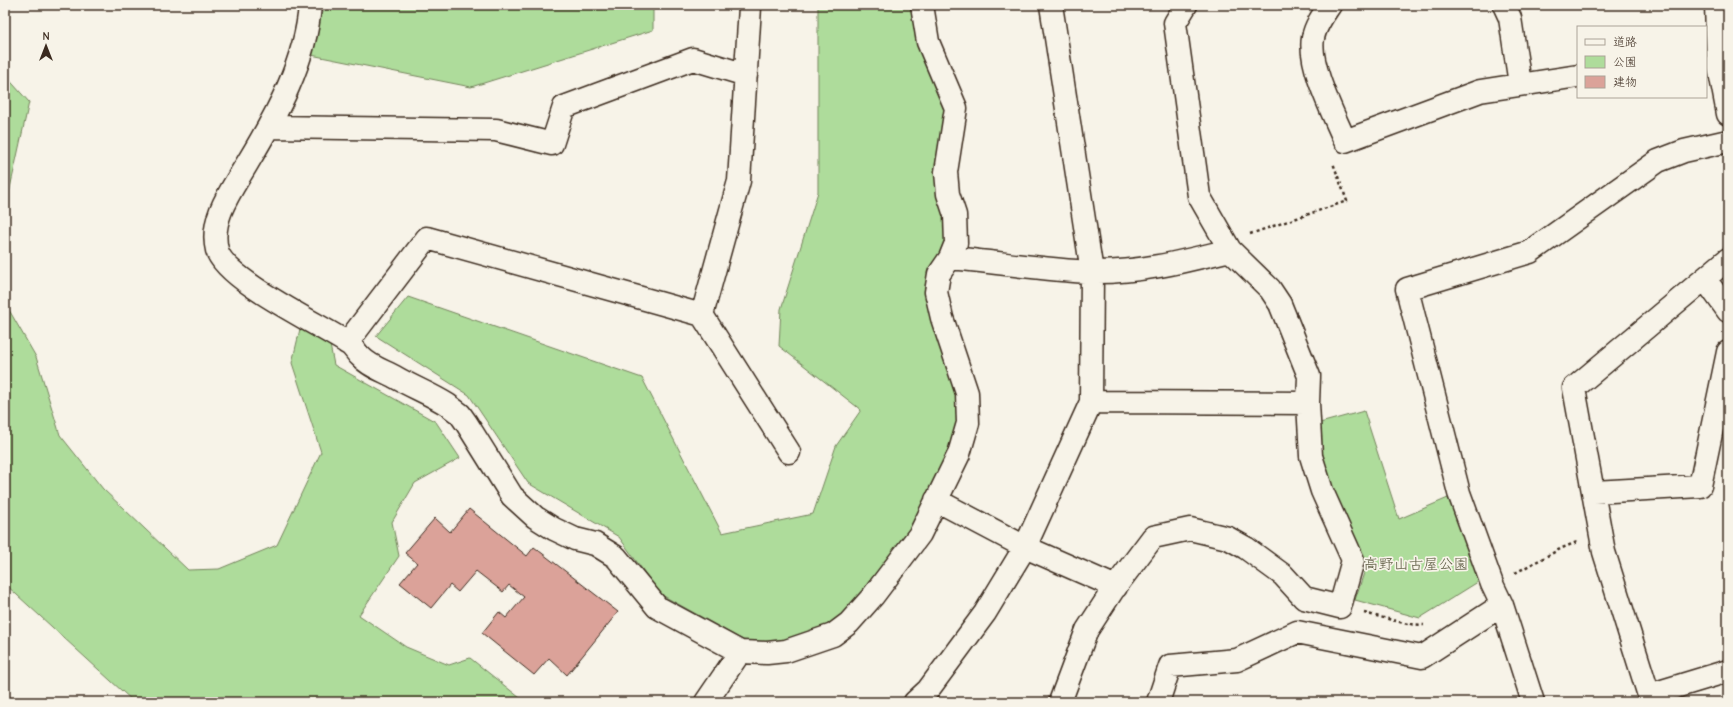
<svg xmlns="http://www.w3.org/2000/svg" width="1733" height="707" font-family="'Comic Neue','Klee One',sans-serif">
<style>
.green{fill:#aedc9b;stroke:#74835c}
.building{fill:#dba299;stroke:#3b2a1e}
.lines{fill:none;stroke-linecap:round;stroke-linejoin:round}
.minor-casing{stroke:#3b2a1e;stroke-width:25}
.path{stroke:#3b2a1e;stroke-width:2.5;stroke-dasharray:3 3;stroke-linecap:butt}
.minor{stroke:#f7f3e8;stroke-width:22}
.labels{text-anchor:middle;stroke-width:3.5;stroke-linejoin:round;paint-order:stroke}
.park-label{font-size:15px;fill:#58563d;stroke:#f7f3e8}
</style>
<rect width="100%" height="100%" fill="#f7f3e8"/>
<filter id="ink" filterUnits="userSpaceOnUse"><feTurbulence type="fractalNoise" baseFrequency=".025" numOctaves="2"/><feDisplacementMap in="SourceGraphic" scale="8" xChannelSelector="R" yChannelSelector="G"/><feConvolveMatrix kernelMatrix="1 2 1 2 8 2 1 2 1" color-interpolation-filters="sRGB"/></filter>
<g filter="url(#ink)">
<path class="green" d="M331,5H653V30L471,87L311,55L317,18Z
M818,5H912L946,107V240L940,258L959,394V424L951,450L912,529L888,562L837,621L821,630L778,643L743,640L660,594L619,537L528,483L469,395L376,336L408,297L642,378L722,533L813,514L836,446L861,410L779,346L781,309L818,192Z
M5,75L29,102L5,211Z
M5,303L36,357L60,435L103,489L188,570L219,569L277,545L321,452L292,363L300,329L330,345L334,365L436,422L460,458L415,483L392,522L399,556L359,615L406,647L449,665L470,658L525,702H134L5,584Z
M1364,411L1399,519L1448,498L1481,580L1420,618L1355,600L1367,564C1345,518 1316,475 1320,423Z"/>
<path class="building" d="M469,509L527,556L534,547L618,612L567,675L549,658L534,675L482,633L499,612L506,618L524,597L509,585L503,592L476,571L458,592L450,585L431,608L400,583L417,563L405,553L435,518L450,532Z"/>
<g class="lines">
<defs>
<path id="minor" d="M310,5C306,61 277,114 248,162C233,188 209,218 217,250C225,280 321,325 349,344C354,347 356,353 361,357C369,366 384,371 395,377C412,387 431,394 448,405L460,414L467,424L512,496L535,517L554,529L575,539L595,544L616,557L657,607L740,652
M1186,5L1175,23L1199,196L1230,250
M1330,5C1323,15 1315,26 1313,38C1308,65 1334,115 1345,141L1480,91L1578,76
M1504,5L1510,18L1520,84
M1716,5L1718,62
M1728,63L1718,62L1728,114
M269,127L496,130L552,144L564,107L693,59L746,75
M950,258C997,262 1045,270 1092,272C1139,273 1185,261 1230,250L1270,289L1280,304L1309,376L1308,403L1091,402
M1705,279L1728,311
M702,315L789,452
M347,343L427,238L702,315L739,181L750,7
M1594,492L1700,486L1728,352
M936,500L1025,547L1116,587
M1502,605L1492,584L1459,493L1407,289L1530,252L1658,161L1684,151L1728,141
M1649,695L1728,671
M706,702L740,652L767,653L786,651L833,635L849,623L873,596L920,534L959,454L968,423L967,393L942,318L936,292L939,274L950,258L956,243L955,215L948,194L946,172L956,108L928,42L922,5
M915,702L928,690L985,613L1025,547L1091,402L1092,272L1051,5
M1060,702L1087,630L1113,590L1153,537L1190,529L1228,538L1246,548L1283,575L1304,598L1340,607L1353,560L1322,491L1311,456L1308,403
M1158,702L1170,666L1237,660L1297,632L1422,657L1502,605L1533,702
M1651,702L1604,552L1574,388L1728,259"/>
</defs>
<use href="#minor" class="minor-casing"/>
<path class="path" d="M1250,234L1347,201L1333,163
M1515,573L1562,548L1577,542
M1364,613L1408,624L1424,625"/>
<use href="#minor" class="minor"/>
</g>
</g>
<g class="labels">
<g class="park-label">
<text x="1416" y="569">高野山古屋公園</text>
</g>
</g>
<rect width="1733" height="707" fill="none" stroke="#f7f3e8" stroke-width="20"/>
<rect x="10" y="10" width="1713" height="687" fill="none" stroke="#3b2a1e" stroke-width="1.5" filter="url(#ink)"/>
<rect x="1577" y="26" width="130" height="72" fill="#f7f3e8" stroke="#aca397"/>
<rect x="1585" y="39" width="20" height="6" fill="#f7f3e8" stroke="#aca397"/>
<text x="1613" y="46" font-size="12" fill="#3b2a1e">道路</text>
<rect x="1585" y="56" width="20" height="12" fill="#aedc9b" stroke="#aca397"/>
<text x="1613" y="66" font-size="12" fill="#3b2a1e">公園</text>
<rect x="1585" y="76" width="20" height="12" fill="#dba299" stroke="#aca397"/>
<text x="1613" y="86" font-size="12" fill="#3b2a1e">建物</text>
<g transform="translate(46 46)" stroke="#f7f3e8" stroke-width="3" paint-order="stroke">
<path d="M0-3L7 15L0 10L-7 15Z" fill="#3b2a1e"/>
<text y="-6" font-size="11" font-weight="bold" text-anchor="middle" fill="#3b2a1e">N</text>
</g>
</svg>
